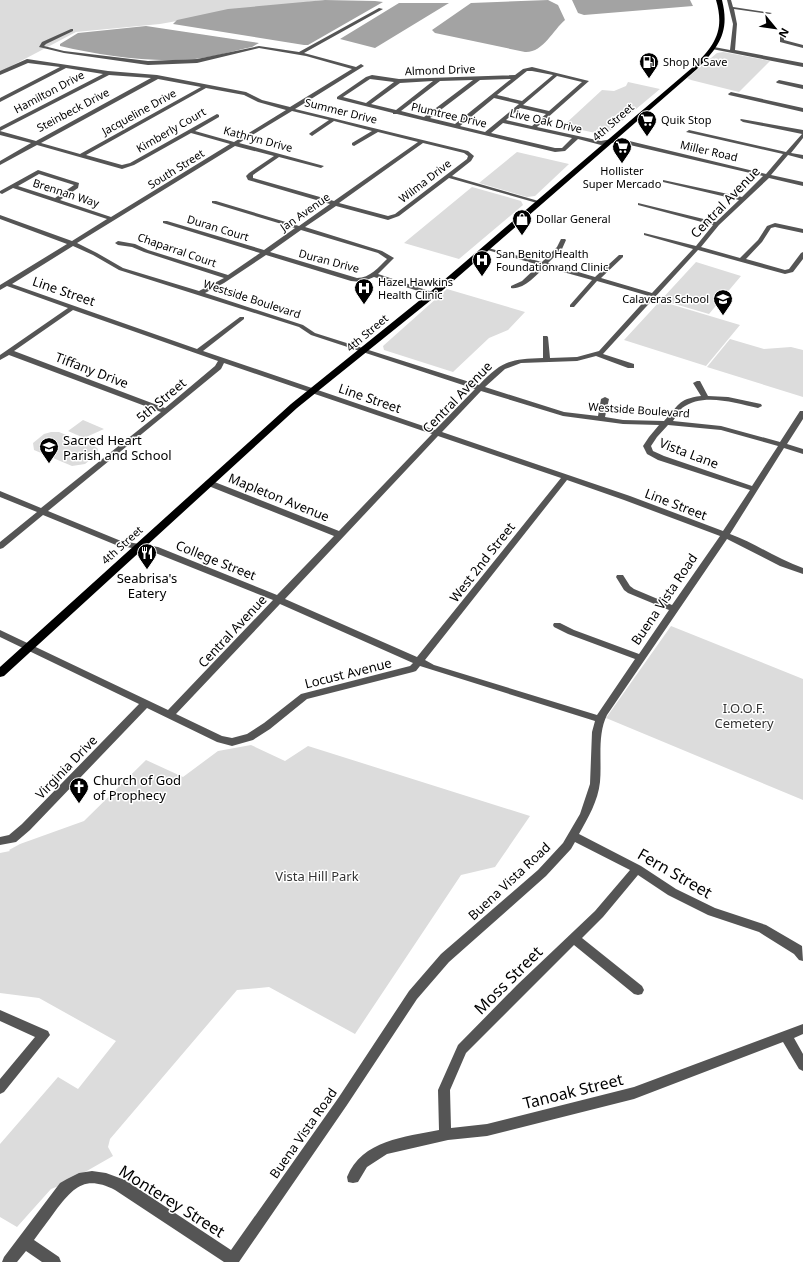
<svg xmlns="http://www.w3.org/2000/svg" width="803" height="1262" font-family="'Noto Sans',sans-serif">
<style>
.green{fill:#dcdcdc}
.water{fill:#a3a3a3}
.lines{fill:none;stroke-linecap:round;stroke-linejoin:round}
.minor{fill:#555;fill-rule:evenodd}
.major{fill:#000;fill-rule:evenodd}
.labels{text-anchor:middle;stroke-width:3;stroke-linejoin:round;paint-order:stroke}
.far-poi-label{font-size:11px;fill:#000;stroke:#fff;text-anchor:start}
.far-street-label{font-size:11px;fill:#000;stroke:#fff}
.street-label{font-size:13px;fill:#000;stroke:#fff}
.poi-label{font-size:13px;fill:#000;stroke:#fff;text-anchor:start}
.park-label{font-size:13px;fill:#333;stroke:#fff}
.near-street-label{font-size:16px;fill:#000;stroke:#fff}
</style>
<rect width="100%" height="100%" fill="#fff"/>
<path class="green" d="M0,0H324L239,10L160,24L76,32L0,72Z
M723,52L770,61L739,92L691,80L687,78L717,53Z
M628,82L660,89L605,135L563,126L602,90L614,91L626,86Z
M517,152L569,164L535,196L527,197L479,183Z
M472,187L521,201L523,205L459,259L404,243Z
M696,262L741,276L709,314L661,300Z
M447,289L525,312L508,330L489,338L453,372L384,350L383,346Z
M660,301L740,325L706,366L624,340Z
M730,339L764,349L791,347L803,350V397L707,367Z
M83,420L104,429L84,438L68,431Z
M51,432H59L96,447L98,449L97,454L85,464L72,466L34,450L33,443L44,434Z
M671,626L803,679V800L606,718Z
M251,745L285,761L308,746L530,816L495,867L461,875L355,1034L269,987L237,990L110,1139L108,1147L113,1156L64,1184L51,1189L17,1227L0,1217V1144L58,1077L78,1089L116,1041L39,998L0,993V853L10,851L9,850L20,844L84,821L146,760L183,777L218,751Z"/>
<path class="water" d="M325,0L375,1L383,2L308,45H304L173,24L177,20L228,9Z
M548,0L558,5L565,20C553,30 543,53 525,52L435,33L432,30L471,3Z
M572,0H690L693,6L584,15L578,13Z
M399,3H449L375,48L340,39Z
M146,26L259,43L252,47C233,51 214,57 195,59C151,63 103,56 60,46V44L78,33Z"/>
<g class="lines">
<path class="minor" d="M727,0H731L733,7L772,13L770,14L734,9L737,24L735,50L803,63V67L712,49V48L714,47L730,50L733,24Z
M379,8L383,9L304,53L356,67L361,64L364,66L295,109L468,151L474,156L471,161L452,176L542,202L537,203L449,178L399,216L388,220L336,206L305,227L382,251L394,258L378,274L435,293V295H431L374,277L362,282L351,281L266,255L224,283L205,293L303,325L315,333L479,385C502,361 510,359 543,358V336H547L548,337L550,358L577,357L599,351L649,296L597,281L574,307H570V305L592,280L545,267C536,275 524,290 511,288V286L522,281L539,265L484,249V247L542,262L557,247L561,239H565L566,240L562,249L548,263L595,277L619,255H623V257L601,278L652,293L693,249L644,235V233L696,246L713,225L638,205V203L716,222L739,200L663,182V180L742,197L763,176L617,142L601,145L578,139L565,151L555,152L397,114H393V113L337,99V97L366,77L372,75L399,79L515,75L523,69L532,67L589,81L537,127L601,141L617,138L766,174L783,154L686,132L689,130L786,152L802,134L743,122L740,120L741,119L803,130V138L791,153L803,155V159L788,155L771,175L803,182V186L769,178L719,225L701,247L740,258L758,240L767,226L775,223L803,229V233L775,227L771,228L762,242L746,259L785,270L789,269L801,253L803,252V259L793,272L785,274L698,250L603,354L634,364V368H628L596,356L577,361L521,363L505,369L485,387L564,412L598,416L601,399L605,397L609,399L605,417L623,420L664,421C679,406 677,399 701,396L693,383L697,381H700L708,396L728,397L761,404L762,406L758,408C735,403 703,392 682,408C678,412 676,417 673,421L721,426L780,442L800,411H803V419L787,444L803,449V454L784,448L730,534C755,543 777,559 803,568V574L780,566L727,539L607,715C597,735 602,761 600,782C598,801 588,818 579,834L641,866L676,889L715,908L766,925L802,946L803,961L799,960L794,954L759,932L708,915L668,895L638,875L603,917L582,938L642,986L644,990L642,994L638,995L634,994L574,945L466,1053L450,1090L451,1128L487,1124L634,1087L803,1024V1034L794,1038L803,1054V1071L799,1069L783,1042L634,1099L487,1136L448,1140L387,1154L367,1167L358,1182L353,1183L348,1182L347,1177C362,1140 405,1137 439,1130L438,1090L458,1045L517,985L595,911L630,870L575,842L571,849L546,876L449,962L417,999L347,1105L239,1262H224L115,1190C85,1175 74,1187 56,1210C49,1220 41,1230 34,1240L59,1257L61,1262H42L26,1251L17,1262H2L4,1257L60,1183L67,1179L79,1173L92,1171L106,1173L125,1180L231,1250L339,1097L409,991L441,954L538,870L563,843L580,814L590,784L592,732L595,721L420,666L416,671L413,672L307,699L270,729L253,740L232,746L217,742L147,708L30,830L16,842L0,845V837L9,835L22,824L139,704L0,637V630L168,710L273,600L153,552L116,545L43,515L3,548L0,549V542L37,512L0,497V491L41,508L161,412L9,355L0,360V355L68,308L7,286L0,290V285L67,244L0,219V215L72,241L107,219L13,188L2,194L0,193V191L38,170L79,183L78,188L60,200L111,217L230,144L191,133L134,165L122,169L37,145L0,165V161L31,143L0,135V131L36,141L151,78L109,75L0,131V127L103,74L66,68L0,102V98L60,67L28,63L0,75V71L27,59L108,71L157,75L246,92L262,100L290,107L352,69L306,56L259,48L197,63L148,65L64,53L39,47L42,42L71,29H73V31L46,44L44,46L64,51L148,61L197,59L259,46L299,52ZM527,71H532L553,75L522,101L497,95ZM557,76L582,82L549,111L523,105ZM158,79L201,87L80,154L41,143ZM370,79L394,82L366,103L343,97ZM511,79L455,124L430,118L480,80ZM473,80L424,117L401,111L440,81ZM433,81L396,110L371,104L400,83ZM206,88L244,95L258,102L286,110L234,142L195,131L219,117V115L217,114L130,163L122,165L86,155ZM494,98L519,104L485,132L460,126ZM520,108L546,114L532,126L506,120ZM292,111L329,120L310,133L309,134L312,136L334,121L372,131L352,143V145L354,146L378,132L418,142L334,201L253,178V175L279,157L321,168L324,166L239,143ZM503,123L572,138L562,148H555L491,133ZM423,143L464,153L468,156L467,159L395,214L388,216L339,203ZM235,146L274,156L249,173L246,176L248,180L330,204L299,226L216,201H212V203L295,228L264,250L167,221H163V223L260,253L228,275L148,250L135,244L118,241L115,243L118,245L132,247L144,252L224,278L199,291L123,268L97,253L77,243ZM39,174L74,185L55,198L18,186ZM301,230L378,253L387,259C379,267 370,278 357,278L270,252ZM73,246L93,255L119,270L299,327L311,335L475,389L435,430L203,351L244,319V317H240L197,349L12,284ZM73,310L218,361L215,366L165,408L14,351ZM224,363L432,434L339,531L212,481H206L205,483L206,485L334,536L277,595L158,547L121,541L48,511L221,369ZM481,391L563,416L623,424L659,425L649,437L643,446L647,454L658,460L750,490L723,531L630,496L442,432ZM668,425L721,430L778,446L752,486L664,456L653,451L651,446L657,437ZM438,436L561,478L417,657L285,599ZM567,480L624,500L720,536L672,605L634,589L630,586L623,575H617L616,577L624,590L628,593L669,610L639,654L574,630L560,623H554L553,625L554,627L568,634L635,659L597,715L434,665L425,660ZM280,604L413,663L410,666L301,694L264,723L247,734L232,738L222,736L176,714Z
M780,33L784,34V40L803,45V48L780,42Z
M779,80L803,85V89L777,83L776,82Z
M731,92L803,108V112L729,95L728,94Z
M0,1010L48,1031L50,1035L4,1092L0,1094V1079L35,1037L0,1021Z"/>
<path class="major" d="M716,0H722C730,32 719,47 697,69L436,296L297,408L4,676L0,677V667L291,404L430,292L693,67C715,45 725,31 716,0Z"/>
</g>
<defs>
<symbol id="fuel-pin" viewBox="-11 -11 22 30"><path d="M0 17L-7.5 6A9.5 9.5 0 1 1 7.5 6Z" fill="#000" stroke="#fff"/><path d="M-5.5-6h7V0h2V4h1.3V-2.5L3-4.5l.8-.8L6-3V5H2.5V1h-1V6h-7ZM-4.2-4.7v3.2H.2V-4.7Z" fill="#fff"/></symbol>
<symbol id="supermarket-pin" viewBox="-11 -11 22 30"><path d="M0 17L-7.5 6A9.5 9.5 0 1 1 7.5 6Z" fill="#000" stroke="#fff"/><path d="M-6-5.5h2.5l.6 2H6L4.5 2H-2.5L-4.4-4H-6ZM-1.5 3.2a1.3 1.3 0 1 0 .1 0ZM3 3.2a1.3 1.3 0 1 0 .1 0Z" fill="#fff"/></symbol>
<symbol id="shop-pin" viewBox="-11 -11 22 30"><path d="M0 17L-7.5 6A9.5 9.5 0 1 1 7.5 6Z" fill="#000" stroke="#fff"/><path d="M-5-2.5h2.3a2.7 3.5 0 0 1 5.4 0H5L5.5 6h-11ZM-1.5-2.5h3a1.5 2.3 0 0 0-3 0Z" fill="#fff"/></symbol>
<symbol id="hospital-pin" viewBox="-11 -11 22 30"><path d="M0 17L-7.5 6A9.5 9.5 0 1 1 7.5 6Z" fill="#000" stroke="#fff"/><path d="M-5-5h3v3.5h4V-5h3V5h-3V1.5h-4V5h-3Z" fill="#fff"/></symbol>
<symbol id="school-pin" viewBox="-11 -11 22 30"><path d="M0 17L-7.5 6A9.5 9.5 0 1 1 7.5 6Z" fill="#000" stroke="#fff"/><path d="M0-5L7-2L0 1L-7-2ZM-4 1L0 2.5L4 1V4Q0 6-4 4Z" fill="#fff"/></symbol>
<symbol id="restaurant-pin" viewBox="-11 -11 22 30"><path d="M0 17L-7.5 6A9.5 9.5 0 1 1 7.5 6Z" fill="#000" stroke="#fff"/><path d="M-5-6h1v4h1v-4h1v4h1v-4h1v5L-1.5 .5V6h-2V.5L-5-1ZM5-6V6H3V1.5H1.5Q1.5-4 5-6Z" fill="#fff"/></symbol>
<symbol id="church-pin" viewBox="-11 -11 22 30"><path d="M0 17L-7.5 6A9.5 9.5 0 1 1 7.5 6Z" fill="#000" stroke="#fff"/><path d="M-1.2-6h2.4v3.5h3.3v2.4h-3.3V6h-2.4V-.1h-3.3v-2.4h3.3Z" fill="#fff"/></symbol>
</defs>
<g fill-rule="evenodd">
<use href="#fuel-pin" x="638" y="51" width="22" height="30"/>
<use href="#supermarket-pin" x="636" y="109" width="22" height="30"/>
<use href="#supermarket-pin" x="611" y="136" width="22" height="30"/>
<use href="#shop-pin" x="511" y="208" width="22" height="30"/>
<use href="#hospital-pin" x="471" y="249" width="22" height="30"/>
<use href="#hospital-pin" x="353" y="277" width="22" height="30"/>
<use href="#school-pin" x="712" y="288" width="22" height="30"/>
<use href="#school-pin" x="38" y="436" width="22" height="30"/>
<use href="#restaurant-pin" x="136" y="542" width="22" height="30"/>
<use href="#church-pin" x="68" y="776" width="22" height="30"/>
</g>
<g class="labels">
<g class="far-poi-label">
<text x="663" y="66">Shop N Save</text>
<text x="661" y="124">Quik Stop</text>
<text x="622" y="175" text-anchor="middle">Hollister<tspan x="622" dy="13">Super Mercado</tspan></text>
<text x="536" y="223">Dollar General</text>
<text x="496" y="258">San Benito Health<tspan x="496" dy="13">Foundation and Clinic</tspan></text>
<text x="378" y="286">Hazel Hawkins<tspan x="378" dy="13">Health Clinic</tspan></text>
<text x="709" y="303" text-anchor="end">Calaveras School</text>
</g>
<g class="far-street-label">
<text transform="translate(440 70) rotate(-2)" y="4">Almond Drive</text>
<text transform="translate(49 92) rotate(-28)" y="4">Hamilton Drive</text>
<text transform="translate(73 110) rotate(-28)" y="4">Steinbeck Drive</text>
<text transform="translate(341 111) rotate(14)" y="4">Summer Drive</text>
<text transform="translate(139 112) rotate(-29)" y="4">Jacqueline Drive</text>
<text transform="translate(449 115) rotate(13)" y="4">Plumtree Drive</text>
<text transform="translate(546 121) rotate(13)" y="4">Live Oak Drive</text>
<text transform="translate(613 122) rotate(-41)" y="4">4th Street</text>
<text transform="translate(171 130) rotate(-30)" y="4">Kimberly Court</text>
<text transform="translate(258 139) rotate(15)" y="4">Kathryn Drive</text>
<text transform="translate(709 151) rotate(13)" y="4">Miller Road</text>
<text transform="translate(176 169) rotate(-32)" y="4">South Street</text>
<text transform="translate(425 181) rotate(-38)" y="4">Wilma Drive</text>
<text transform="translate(66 193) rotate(18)" y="4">Brennan Way</text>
<text transform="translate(305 212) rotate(-35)" y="4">Jan Avenue</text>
<text transform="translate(218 228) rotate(17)" y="4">Duran Court</text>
<text transform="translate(177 250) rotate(19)" y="4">Chaparral Court</text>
<text transform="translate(329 261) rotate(15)" y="4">Duran Drive</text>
<text transform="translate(252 299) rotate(18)" y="4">Westside Boulevard</text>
<text transform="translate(367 333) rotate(-40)" y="4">4th Street</text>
<text transform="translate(639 410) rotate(4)" y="4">Westside Boulevard</text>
<text transform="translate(122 545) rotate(-42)" y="4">4th Street</text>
</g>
<g class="street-label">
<text transform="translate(725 202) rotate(-46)" y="5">Central Avenue</text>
<text transform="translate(64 291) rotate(19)" y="5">Line Street</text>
<text transform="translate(92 370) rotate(21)" y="5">Tiffany Drive</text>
<text transform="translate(457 397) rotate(-46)" y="5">Central Avenue</text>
<text transform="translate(370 398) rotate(19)" y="5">Line Street</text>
<text transform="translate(161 400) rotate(-40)" y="5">5th Street</text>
<text transform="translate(689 453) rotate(21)" y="5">Vista Lane</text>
<text transform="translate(279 497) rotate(22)" y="5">Mapleton Avenue</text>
<text transform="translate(676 504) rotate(21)" y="5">Line Street</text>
<text transform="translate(216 560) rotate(22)" y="5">College Street</text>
<text transform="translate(482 562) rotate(-52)" y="5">West 2nd Street</text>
<text transform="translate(664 599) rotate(-56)" y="5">Buena Vista Road</text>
<text transform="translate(232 631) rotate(-47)" y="5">Central Avenue</text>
<text transform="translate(348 673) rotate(-14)" y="5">Locust Avenue</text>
<text transform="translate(66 767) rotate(-46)" y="5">Virginia Drive</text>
<text transform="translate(509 881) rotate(-43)" y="5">Buena Vista Road</text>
<text transform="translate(303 1133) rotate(-55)" y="5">Buena Vista Road</text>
</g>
<g class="poi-label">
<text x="63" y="445">Sacred Heart<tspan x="63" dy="15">Parish and School</tspan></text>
<text x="147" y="583" text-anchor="middle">Seabrisa's<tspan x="147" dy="15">Eatery</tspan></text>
<text x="93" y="785">Church of God<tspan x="93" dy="15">of Prophecy</tspan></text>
</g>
<g class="park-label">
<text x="744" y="713">I.O.O.F.<tspan x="744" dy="15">Cemetery</tspan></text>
<text x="317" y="881">Vista Hill Park</text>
</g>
<g class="near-street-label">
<text transform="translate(675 873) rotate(30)" y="6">Fern Street</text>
<text transform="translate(508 980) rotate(-45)" y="6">Moss Street</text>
<text transform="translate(573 1091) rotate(-14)" y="6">Tanoak Street</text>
<text transform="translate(172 1201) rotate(32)" y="6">Monterey Street</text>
</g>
</g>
<g transform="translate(775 28) rotate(119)" stroke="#ffffff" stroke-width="3" paint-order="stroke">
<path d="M0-3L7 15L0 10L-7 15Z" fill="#000000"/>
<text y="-6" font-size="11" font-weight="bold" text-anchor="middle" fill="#000000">N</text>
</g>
</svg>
